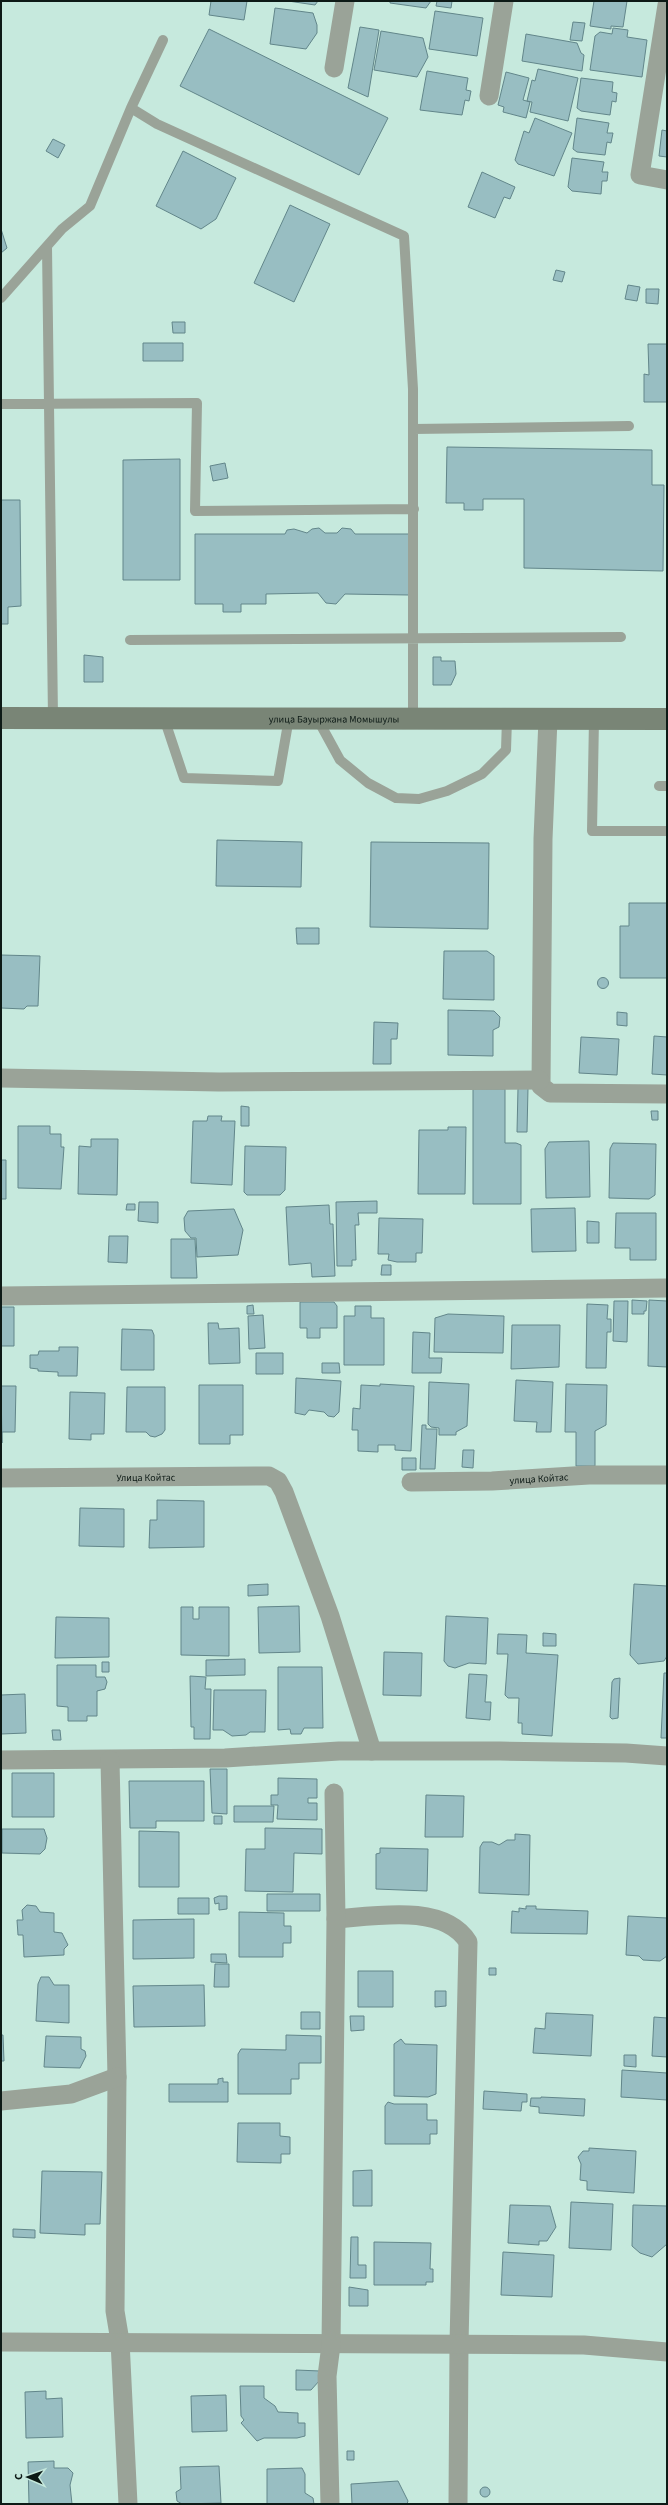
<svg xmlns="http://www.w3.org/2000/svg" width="668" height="2505" font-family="'Source Sans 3',sans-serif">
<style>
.building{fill:#98bec2;stroke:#62868a}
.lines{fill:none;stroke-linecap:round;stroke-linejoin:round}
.lane{stroke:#9aa398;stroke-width:10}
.street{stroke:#9aa398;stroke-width:19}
.secondary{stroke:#798576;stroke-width:22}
.labels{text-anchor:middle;stroke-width:3;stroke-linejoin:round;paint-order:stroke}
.street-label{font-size:10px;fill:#0d1a16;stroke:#c6e9dd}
</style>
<rect width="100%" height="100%" fill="#c6e9dd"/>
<path class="building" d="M211,1H247L244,20L209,15Z
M288,1H318L315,5Z
M390,1H431L426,8L390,3Z
M437,1H452L451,8L436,6Z
M594,1H627L623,27L611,26V29L590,26Z
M275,8L313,13L317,25V33L306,49L270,44Z
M435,11L483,18L477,56L429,49Z
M573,22L585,23L582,41L570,40Z
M360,27L379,30L368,97L348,88Z
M613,28L628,30L627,37L647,40L642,77L590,70L595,36L600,32L612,34Z
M209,29L388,118L359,175L180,86Z
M381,31L423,38L428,57L417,77L374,70Z
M526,34L577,43L581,53L584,55L582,71L522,61Z
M538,69L578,78L568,121L530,112L532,102L527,101L532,80L535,81Z
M427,71L468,78L466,90L471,91L469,101L465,100L462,115L420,110Z
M506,72L529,78L523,100L530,102L526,118L503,112L504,107L498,105Z
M581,78L613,82L612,92L617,93L616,102L612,101L610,115L581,111L577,108Z
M535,118L572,133L554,176L518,164L515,160L524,131L529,133Z
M577,118L609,123L607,133H613L611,143L607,142L605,155L577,152L573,149Z
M662,130L667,131V157L659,156Z
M53,139L65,145L58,158L46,151Z
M183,151L236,178L216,219L201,229L156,206Z
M572,158L604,162L602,172H608L607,181H602L601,194L572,191L568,187Z
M482,172L515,187L510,199L504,197L495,218L468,207Z
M290,205L330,224L294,302L254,283Z
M1,229L7,248L1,253Z
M556,270L565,272L562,282L553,280Z
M628,285L640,287L637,301L625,299Z
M646,289H659L658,304L646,303Z
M172,322H185V333H173Z
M143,343H183V361H143Z
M648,344H667V402H644V374L649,375Z
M447,447L652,450V485H664L663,571L524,568V499H483V510H464V503H446Z
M180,459V580H123V460Z
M225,463L228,478L213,481L210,466Z
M1,500H20L21,606L8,607V624H1Z
M319,528L325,533H337L342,528L351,529L355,534H410L409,595L345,594L336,604L326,603L318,593L266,594V604H241V612H223V604H195V534H285L287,530L294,529L307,533L312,529Z
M84,655L103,657V682H84Z
M433,657H441V661H455L456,674L451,685H433Z
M217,840L302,842L301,887L216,886Z
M371,842L489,843L488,929L370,927Z
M629,903H667V978H620V926H629Z
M296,928H319V944H297Z
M444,951H487L494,956V1000L443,999Z
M1,955L40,956L38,1006H27L24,1009L1,1008Z
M597.5 983a5.5 5.5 0 1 1 11 0a5.5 5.5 0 1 1-11 0Z
M448,1010L494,1011L500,1017L499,1027L493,1030V1056L448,1055Z
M617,1012L627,1013V1026L617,1025Z
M374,1022L398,1023L397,1039H391V1064H373Z
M654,1036L667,1037V1075L652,1074Z
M581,1037L619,1039L617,1075L579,1073Z
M518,1088H528L527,1132H517Z
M473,1089H505V1143H516L521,1145V1204H473Z
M241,1106L249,1107V1126H241Z
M651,1111H658V1120H652Z
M208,1116H222L221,1121H235L232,1185L191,1183L193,1121H207Z
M18,1126H50V1134H61V1147H64L61,1189L18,1188Z
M448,1127H466L465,1194H418L419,1130H448Z
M91,1139H118L117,1195L78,1194L79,1146L91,1147Z
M589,1141L590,1197L546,1198L545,1149L549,1142Z
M613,1143L656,1144L655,1195L649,1199L609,1198L610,1149Z
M245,1146L286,1147L285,1190L280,1195H247L244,1192Z
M1,1160H6V1199H1Z
M377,1201V1213H358L359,1225H355L356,1260H352V1266H337L336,1202Z
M139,1202H158V1223L138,1221Z
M127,1204H135V1210H126Z
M329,1205L330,1224H333L335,1276L312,1277L311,1263L289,1265L286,1207Z
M575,1208L576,1251L532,1252L531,1209Z
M234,1209L243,1230L238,1255L197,1257L196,1238H191L185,1231L184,1218L188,1211Z
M616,1213H656V1260H630V1248H615Z
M379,1218L423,1219L422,1253H416V1262H397L388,1260L389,1254H378Z
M587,1221L599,1222V1243H587Z
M109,1236H128L127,1263L108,1262Z
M171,1239H195L197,1278H171Z
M382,1265H391V1275H381Z
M632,1300L647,1301L646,1311H644V1314H632Z
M649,1300L667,1301V1367L648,1366Z
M614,1301H628L627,1342L613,1341Z
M300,1302H334L337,1306V1328H320V1338H307V1328H300Z
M587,1304L608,1305L607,1319H611V1332H607L606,1368H586Z
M253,1305L254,1314H247V1306Z
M355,1306H371V1318H384V1365H344V1316H355Z
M1,1307H14V1346H1Z
M448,1314L504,1316L503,1353L434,1352L435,1318Z
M263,1315L265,1348L249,1349L248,1316Z
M208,1323H218L219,1329L239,1328L240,1363L209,1364Z
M512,1325H560L559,1367L511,1369Z
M122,1329L152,1330L154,1335V1370H121Z
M413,1332L430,1333L429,1358H442L441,1373H412Z
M59,1347H78L77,1376H58V1372L38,1371V1369L30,1368V1355H38L39,1351H59Z
M256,1353H283V1374H256Z
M322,1363H339L340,1373H322Z
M296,1378L341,1381L339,1412L334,1417L328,1416L324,1412L309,1410L305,1415L295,1413Z
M516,1380L553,1382L551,1432H536L537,1422L514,1421Z
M429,1382L469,1384L467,1426L456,1432V1435H439V1428L431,1427L428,1424Z
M380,1384L414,1386L411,1451L395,1450V1445H378V1452L358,1451V1430H352L353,1408L360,1409L361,1385L380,1386Z
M566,1384L607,1385L606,1425L595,1431V1466H576V1432H565Z
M199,1385H243V1435H230V1444H199Z
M1,1386H16L15,1432H2V1443Z
M127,1387H165V1430L162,1434L155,1437L150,1436L146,1432H126Z
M70,1392L105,1393L104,1434H91V1440L69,1439Z
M422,1425H426V1429H437L435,1469H420Z
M463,1450H474L473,1468L462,1467Z
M402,1458H416V1470H402Z
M157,1500L204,1501V1547L149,1548L150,1520H157Z
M80,1508L124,1509V1547L79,1546Z
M268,1584V1595L248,1596V1585Z
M634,1584L667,1586V1656L664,1661L638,1664L630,1655Z
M299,1606L300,1652L259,1653L258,1607Z
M181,1607H193V1619H199V1607H229V1656L181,1655Z
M446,1616L488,1618L486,1664L469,1663L455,1668L448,1666L444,1661Z
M56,1617L109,1618V1657L55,1658Z
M543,1633L556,1634V1646H543Z
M498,1634L527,1635L526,1653L558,1655L552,1736L522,1734V1723H518L519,1698H508L505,1695L508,1654H497Z
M384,1652L422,1653L421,1696L383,1695Z
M245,1659V1675L206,1676V1660Z
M102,1662H109V1672H102Z
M57,1665H96V1677H105L107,1682L105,1689L97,1691V1716H87V1721H68V1707L57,1706Z
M278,1667H322L323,1728H304L301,1734H291L290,1729L278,1730Z
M664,1673H667V1738H661Z
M469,1674L487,1675L485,1702H491L490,1720L466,1718Z
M190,1676L206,1677L205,1689H211L210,1739H194V1727H191Z
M620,1678L618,1718L612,1719L610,1717L612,1682L614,1679Z
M214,1690H266L265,1732H250L246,1735L232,1736L223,1730H213Z
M25,1694L26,1733L1,1734V1695Z
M52,1730H60L61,1740H53Z
M210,1769H227V1814L212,1813Z
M12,1773H54V1817H12Z
M278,1778L317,1779V1798H308V1803H317V1820L277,1819L278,1805H271V1795H278Z
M129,1781H204V1821H156V1828H130Z
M426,1795L464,1796L463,1837H425Z
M234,1806H274L273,1822H234Z
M214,1816H222V1824H214Z
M265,1828L322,1829V1854L294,1853L293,1892L245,1891L246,1849H265Z
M2,1829H44L47,1838L45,1849L40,1854L2,1853Z
M139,1831L179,1832V1887H139Z
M515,1834L530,1835L529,1895L479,1893L480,1847L483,1842H492L499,1845L507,1840H515Z
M380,1848L428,1849L427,1891L376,1889V1854L380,1853Z
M267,1894H320V1911H267Z
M219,1896H227V1909L219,1910V1903L215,1904L214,1898Z
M178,1898H209V1914H178Z
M27,1905L36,1906L40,1912L54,1913V1932L62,1933L68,1945L64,1949V1955L24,1957L23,1935H18L17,1920H23L22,1910Z
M526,1906H536V1909L588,1911L587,1934L511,1933L512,1911L519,1912V1908L526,1909Z
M239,1912L284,1913V1926H291V1943H283V1957H239Z
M628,1916L667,1918V1956L660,1961L643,1960L639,1956L626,1955Z
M194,1919V1958L133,1959V1920Z
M211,1954H226L227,1963L211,1962Z
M215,1964H229V1987H214Z
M489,1968H496V1975H489Z
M358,1971H393V2007H358Z
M41,1977H49L54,1985H69V2023L36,2021L38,1984Z
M204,1985L205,2026L134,2027L133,1986Z
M435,1991H446V2006L435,2007Z
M301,2012H320V2029H301Z
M546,2013L593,2015L591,2056L533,2053L535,2028L545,2029Z
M350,2016H364V2030L351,2031Z
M654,2017L667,2018V2057L652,2056Z
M1,2035H3L4,2061H1Z
M286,2035L321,2036V2063H299V2079H291V2094H238V2054L241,2049L286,2050Z
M46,2036L81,2037V2049L85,2051L86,2056L80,2068L44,2067Z
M401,2039L405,2044L437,2045L436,2094L428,2097L394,2096V2044Z
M624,2055H636V2067L624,2066Z
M622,2070L667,2073V2100L621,2097Z
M223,2078V2082H228V2102H169V2084H218V2079Z
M484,2091L527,2094V2102H522L521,2111L483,2109Z
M541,2097L585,2099L584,2116L539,2113V2107L530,2106L531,2098H541Z
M388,2102L394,2104H427V2120H437V2134H430V2144H385V2106Z
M238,2123H280V2136L290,2137V2154H281V2163L237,2162Z
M589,2148L636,2151L634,2193L587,2190V2181L580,2180L581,2164L578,2157L583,2151H589Z
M372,2170V2206H353V2171Z
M42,2171L102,2172L100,2224H85V2235L40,2233Z
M571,2202L613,2204L611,2250L569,2248Z
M510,2205L550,2206L556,2227L547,2241H539V2245L508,2243Z
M633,2205L667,2206V2244L652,2257L640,2253L632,2246Z
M13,2229L35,2230V2238L13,2237Z
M351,2237H358V2265H366V2278H350Z
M374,2242L431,2243L430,2269H433V2282H426V2285H374Z
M503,2252L554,2255L552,2297L501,2295Z
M349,2287L368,2290V2306H349Z
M296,2370L320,2371V2380L311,2390H296Z
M240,2386H264V2398L275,2406L278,2412L298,2413V2423H305V2436L297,2438H264L257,2441L241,2423L244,2420L241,2416Z
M46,2391V2399L62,2398L63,2437L26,2438L25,2392Z
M226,2395L227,2431L192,2432L191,2396Z
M347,2451H354V2460H347Z
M54,2461V2468H68L73,2473L70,2485L72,2504H29L28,2462Z
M219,2466L221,2503L182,2504L177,2501L176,2492L181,2489L180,2467Z
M302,2468L305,2474V2493L313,2498L314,2504H267V2469Z
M398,2481L408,2501L407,2504H352L351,2484Z
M480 2492a5 5 0 1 1 10 0a5 5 0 1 1-10 0Z"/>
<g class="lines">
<path class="lane" d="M131,108L163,40
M47,247L53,718
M1,298L62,229L90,206L131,108L157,124L404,236L413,389V719
M1,404L197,403L195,511L414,509
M413,429L629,426
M130,640L621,637
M164,718L184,778L278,781L289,718
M317,718L340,760L368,783L396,798L419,799L447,791L482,774L506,750L507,719
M594,719L592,831H667
M659,786H667"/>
<g class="street">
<path d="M667,5L640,175L667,180"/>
<path d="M334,68L345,1"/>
<path d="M489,96L504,1"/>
<path d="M548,719L543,839L541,1086L550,1093L667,1094"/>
<path d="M1,1078L219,1082L540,1080"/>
<path d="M1,1296L667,1288"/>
<path id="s1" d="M1,1478L269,1476L278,1481L284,1492L330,1616L372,1751"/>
<path id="s2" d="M411,1482L492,1481L589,1475H667"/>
<path d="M1,1760L225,1758L339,1751H500L626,1753L667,1756"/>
<path d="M110,1760L117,2077L115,2311L120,2341L128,2504"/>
<path d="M336,1919C375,1916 444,1903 468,1942L459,2344L458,2504"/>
<path d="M1,2101L71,2094L117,2077"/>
<path d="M1,2342L584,2345L667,2352"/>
<path d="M330,2504L327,2376L331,2345L336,1919L334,1793"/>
</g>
<path class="secondary" id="s3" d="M1,718L667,719"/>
</g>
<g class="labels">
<g class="street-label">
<text dy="4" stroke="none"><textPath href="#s3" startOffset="333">улица Бауыржана Момышулы</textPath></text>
<text dy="4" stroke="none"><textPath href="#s1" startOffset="145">Улица Койтас</textPath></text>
<text dy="4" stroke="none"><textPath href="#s2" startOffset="128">улица Койтас</textPath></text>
</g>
</g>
<rect width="668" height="2505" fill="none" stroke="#0d1a16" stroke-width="4"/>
<g transform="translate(28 2477) rotate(272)" stroke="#c6e9dd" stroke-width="3" paint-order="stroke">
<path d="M0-3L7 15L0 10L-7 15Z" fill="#0d1a16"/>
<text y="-6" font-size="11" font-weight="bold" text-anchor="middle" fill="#0d1a16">С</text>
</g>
</svg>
